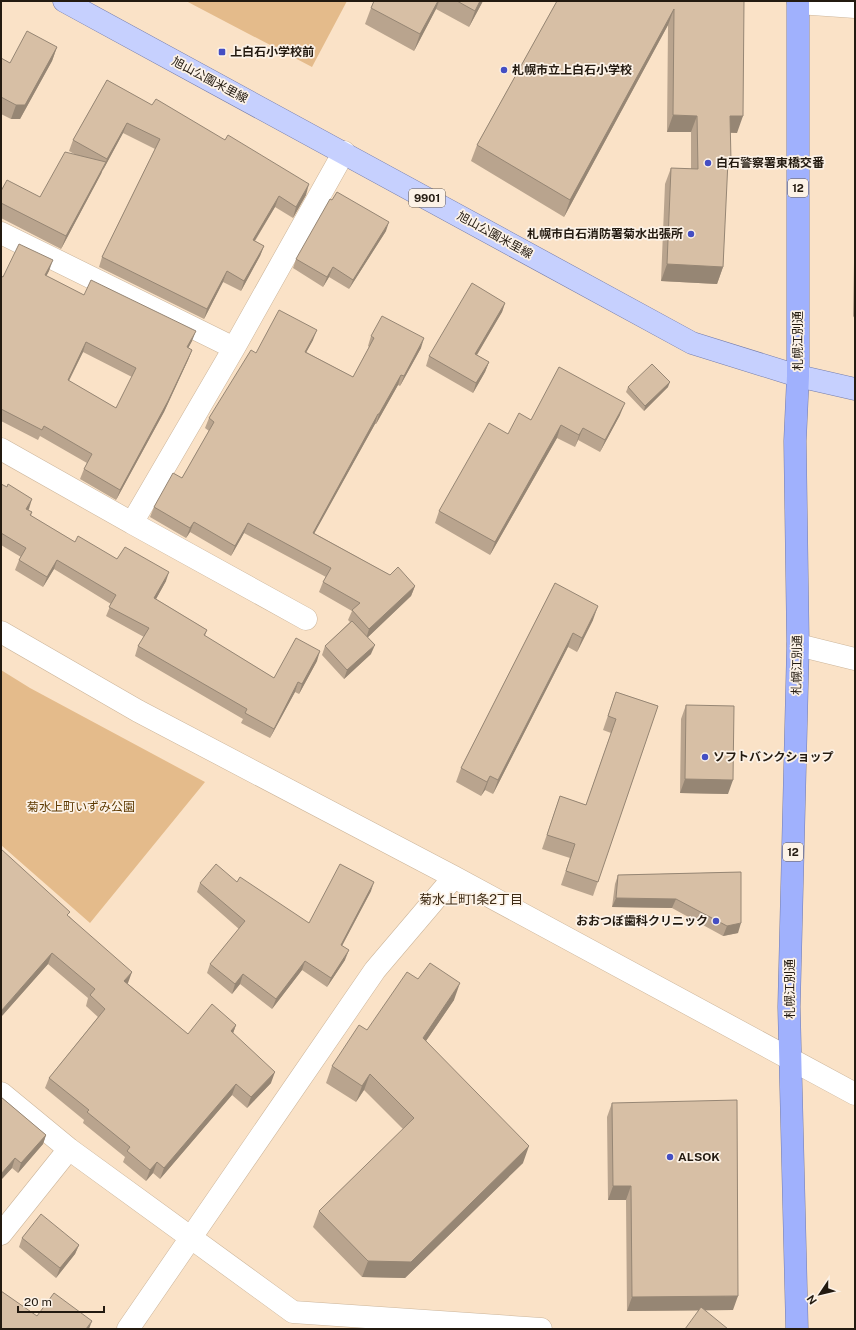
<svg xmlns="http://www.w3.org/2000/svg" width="856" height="1330" font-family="'Public Sans','Noto Sans JP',sans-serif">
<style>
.green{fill:#e4bb8b}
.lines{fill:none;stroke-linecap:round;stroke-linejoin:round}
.minor-casing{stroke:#ccb59a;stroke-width:23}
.major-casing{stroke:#747caa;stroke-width:23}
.highway-casing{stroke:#747caa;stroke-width:23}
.minor{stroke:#fff;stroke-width:22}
.major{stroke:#c6d0fe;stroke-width:22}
.highway{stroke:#a0b1fd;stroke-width:22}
.wall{fill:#b9a48e;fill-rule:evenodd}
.shaded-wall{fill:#968674}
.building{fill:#d7bfa5;stroke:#968674;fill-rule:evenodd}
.poi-dot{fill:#444ec3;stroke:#fcf2e7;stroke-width:1.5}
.labels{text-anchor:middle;stroke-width:3.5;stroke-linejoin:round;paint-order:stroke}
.shield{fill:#fcf2e7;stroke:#645b50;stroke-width:1}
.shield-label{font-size:11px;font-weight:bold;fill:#231a10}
.poi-label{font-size:12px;font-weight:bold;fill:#231a10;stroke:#fcf2e7;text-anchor:start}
.street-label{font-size:12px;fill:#231a10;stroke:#fcf2e7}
.park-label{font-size:12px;fill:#5d3900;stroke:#fcf2e7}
.neighbourhood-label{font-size:13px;fill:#3e2b15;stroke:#fcf2e7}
</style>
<rect width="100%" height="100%" fill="#fae2c7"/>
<path class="green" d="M186,1H347L312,67Z
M1,670L30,688L205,782L90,923L1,845Z"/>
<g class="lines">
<defs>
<path id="minor" d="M798,3L855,7
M1,233L234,348
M1,449L132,523L234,348L344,152
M132,523L306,619
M1,632L138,711L454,877L855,1094
M798,645L855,659
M1,1093L69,1149L293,1312L541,1329
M1,1234L69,1149
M128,1329L375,970L454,877"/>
<path id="major" d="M64,1L692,343L798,376L855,389"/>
<path id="highway" d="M797,1329L789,1007L798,645L795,441L798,376V1"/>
</defs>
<use href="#minor" class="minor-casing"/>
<use href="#major" class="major-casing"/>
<use href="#highway" class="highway-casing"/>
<use href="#minor" class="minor"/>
<use href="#major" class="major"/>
<use href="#highway" class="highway"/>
</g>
<path class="wall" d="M374,1H483L469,27L436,9L414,51L365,24L371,8Z
M557,1H744L737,133H730L727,171L723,267L717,284L661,281L665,184L671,168L691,169V132H667L668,25L564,217L471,161L477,145Z
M57,47L52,61L20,119H11L1,114V58L10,63Z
M107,80L306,195L293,218L275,207L255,241L264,246L260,256L241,291L223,282L204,319L99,267L102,257L155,149L123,133L103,170V169L101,174L61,249L1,218V191L40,197L76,155L69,151L73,140Z
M855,209V319L853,316Z
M386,231L349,289L329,277L323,287L293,268L296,259Z
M49,271L46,276L84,295L192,341L188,348L192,350L188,360L164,412L116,500L80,479L84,469L87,463L40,436L38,440L1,421V276L3,277ZM83,352L132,377L116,408L69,381Z
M505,303L502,312L477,355L489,362L485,372L473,393L426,366L429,356Z
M371,336L421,348L400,386L398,385L376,424H375L314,533L390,575L415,586L411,596L368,637L371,654L344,679L322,655L325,646L350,622L348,620L352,611L319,592L323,582L326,577L244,533L231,556L190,532L186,538L150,517L154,507L182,478L209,431L205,428L209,418L256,353L313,340L306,352L353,377L369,347L368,346Z
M628,387H668L644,411L626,392Z
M620,415L600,452L578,440L575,447L557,438L490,555L435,523L439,511L508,434L531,420Z
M1,484L29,509L28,510L32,512L31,516L75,542L117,559L166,581L156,599L207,630L205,636L274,678L317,661L299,694L295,692L270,738L241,723L243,719L135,656L138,646L144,637L106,616L111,604L54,569L43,587L15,570L19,560L21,557L1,545Z
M555,583L593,620L577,652L568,647L493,794L485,790L481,796L456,782L461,768Z
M616,692L658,706L593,896L561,885L570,858L542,849L560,796L586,805L611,733L603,730Z
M686,705L728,794L680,793L681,719Z
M741,872L738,933L723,936L672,908L612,907L615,884L618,875Z
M237,882L309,923L371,891L342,946L345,960L327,987L302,970L272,1009L240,984L232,994L207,973L210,964L239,929L197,892L200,883Z
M69,916L128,983H127L188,1034L236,1025L233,1033L271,1083L247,1108L232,1095L160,1179L153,1173L146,1181L123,1162L125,1157L83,1123L84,1120L45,1088L49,1078L98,1017L86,1006L88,998L48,964L1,1017Z
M418,979L454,1000L426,1041L523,1163L405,1278L362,1277L313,1227L319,1211L403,1129L364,1090L356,1102L326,1083L332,1066L367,1030Z
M1,1097L46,1135L43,1144L18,1173L12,1168L1,1180Z
M612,1103L733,1310L627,1311L626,1200H608L607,1117Z
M22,1238L79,1245L75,1254L56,1278L19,1247Z"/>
<path class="shaded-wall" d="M438,1H439L436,9L414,51L420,34Z
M480,1H483L469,27L475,11Z
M674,9L668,25L564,217L570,200Z
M57,47L52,61L20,119H11L16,105Z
M673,115L697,116L691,132H667Z
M730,116H743L737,133L724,132Z
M127,123L123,133L103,170L107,159Z
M728,161H731L725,177Z
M106,162L101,174L61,249L66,236Z
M309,184L306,195L293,218L296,207Z
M279,196L275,207L249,250L253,240Z
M389,222L386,231L349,289L353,280Z
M264,246L260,256L241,291L244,281Z
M53,260L49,271L41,286L45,275Z
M667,264L723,267L717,284L661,281Z
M333,267L329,277L323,287L327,277Z
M227,271L223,282L204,319L207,309Z
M505,303L502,312L472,363L475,354Z
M317,330L313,340L301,362L305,352Z
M196,331L192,341L183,358L187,347Z
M424,338L421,348L400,386L404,376Z
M86,342L83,352L64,390L68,380Z
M192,350L188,360L164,412L116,500L120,490Z
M489,362L485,372L473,393L476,383Z
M401,375L398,385L376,424L379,414Z
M670,382L668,387L644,411L645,406Z
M625,403L620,415L600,452L605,440Z
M378,414L375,424L309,543L313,533Z
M561,425L557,438L490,555L495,542Z
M583,428L578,440L575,447L579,435Z
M32,499L29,509L23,518L26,509Z
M194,522L190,532L186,538L190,528Z
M248,523L244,533L231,556L235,546Z
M57,560L54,569L43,587L47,577Z
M169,572L166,581L151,608L154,598Z
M415,586L411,596L366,639L369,629Z
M598,606L593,620L577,652L582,638Z
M573,633L568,647L493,794L498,780Z
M375,645L371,654L344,679L347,670Z
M320,651L317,661L299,694L302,684Z
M298,682L295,692L270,738L274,729Z
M490,776L485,790L481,796L487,782Z
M685,779L733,780L728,794L680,793Z
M374,882L371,891L337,955L341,945Z
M616,898L676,899L672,908L612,907Z
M741,923L738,933L723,936L727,926Z
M349,950L345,960L327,987L331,978Z
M52,953L48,964L1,1017V1011Z
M305,961L302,970L272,1009L276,999Z
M132,972L128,983L120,992L124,981Z
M243,974L240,984L232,994L235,984Z
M460,983L454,1000L417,1054L423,1038Z
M236,1025L232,1036L231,1031Z
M275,1072L271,1083L247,1108L251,1097Z
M370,1074L364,1090L356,1102L362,1086Z
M236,1084L232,1095L160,1179L164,1168Z
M46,1135L43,1144L18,1173L21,1163Z
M529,1146L523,1163L405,1278L362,1277L368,1261Z
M15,1158L12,1168L1,1180V1174Z
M157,1162L153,1173L146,1181L150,1170Z
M613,1186H631L626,1200H608Z
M79,1245L75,1254L56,1278L60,1268Z
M738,1296L733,1310L627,1311L632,1297Z
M92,1321L89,1329H86Z"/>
<path class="building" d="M374,1H438L420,34L371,8Z
M457,1H480L475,11Z
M557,1H744L743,116H730L731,161H728L723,267L667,264L671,168L698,169L697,116L673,115L674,9L570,200L477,145Z
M27,31L57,47L25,105H16L1,97V58L10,63Z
M107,80L152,105L156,99L225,140L228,135L309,184L296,207L279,196L253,240L264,246L244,281L227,271L207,309L102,257L160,139L127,123L107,159L73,140Z
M65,152L106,162L66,236L1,203V191L7,180L40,197Z
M337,192L389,222L353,280L333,267L327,277L296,259L330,199L332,200Z
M19,244L53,260L45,275L84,295L91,280L196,331L187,347L192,350L168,401L120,490L84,469L92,454L44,426L42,430L1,409V276L3,277ZM86,342L136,368L116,408L68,380Z
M472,283L505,303L475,354L489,362L476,383L429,356Z
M279,310L317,330L305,352L353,377L374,338L371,336L382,316L424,338L404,376L401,375L379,414H378L313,533L390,575L398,567L415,586L369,629L352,610L360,603L323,582L331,568L248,523L235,546L194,522L190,528L154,507L173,473L182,478L214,422L209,418L251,350L256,353Z
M652,364L670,382L645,406L628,387Z
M559,367L625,403L605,440L583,428L579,435L561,425L495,542L439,511L489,423L508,434L519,413L531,420Z
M1,484L7,487L8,484L32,499L26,509L32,512L30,515L75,542L78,536L117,559L125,547L169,572L154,598L207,630L204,635L274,678L296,638L320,651L302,684L298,682L274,729L245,713L247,709L138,646L149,628L109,607L116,595L57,560L47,577L19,560L26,548L1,533Z
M555,583L598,606L582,638L573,633L498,780L490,776L487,782L461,768Z
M352,621L375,645L347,670L325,646Z
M616,692L658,706L598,882L566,871L575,844L547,835L560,796L586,805L616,719L608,716Z
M686,705L734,706L733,780L685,779Z
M1,849L70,912L67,915L132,972L124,981L188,1034L212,1004L236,1025L231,1031L275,1072L251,1097L236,1084L164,1168L157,1162L150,1170L127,1151L130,1147L87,1112L89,1110L49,1078L105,1009L90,995L95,989L52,953L1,1011Z
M216,864L237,882L240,877L309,923L340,864L374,882L341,945L349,950L331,978L305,961L276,999L243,974L235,984L210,964L245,921L200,883Z
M741,872V923L727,926L676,899L616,898L618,875Z
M430,963L460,983L423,1038L529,1146L411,1262L368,1261L319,1211L414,1118L370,1074L362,1086L332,1066L359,1025L367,1030L407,972L418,979Z
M1,1097L46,1135L21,1163L15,1158L1,1174Z
M737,1100L738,1296L632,1297L631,1186H613L612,1103Z
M41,1214L79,1245L60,1268L22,1238Z
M1,1291L37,1316L54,1293L92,1321L86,1329H1Z
M701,1307L728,1329H685Z"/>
<g class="poi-dot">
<rect x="218" y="48" width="8" height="8" rx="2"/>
<circle cx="504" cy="70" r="4"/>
<circle cx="708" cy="163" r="4"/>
<circle cx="691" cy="234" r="4"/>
<circle cx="705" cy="757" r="4"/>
<circle cx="716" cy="921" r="4"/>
<circle cx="670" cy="1157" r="4"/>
</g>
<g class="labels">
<g class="shield">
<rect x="788" y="179" width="20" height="18" rx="3"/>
<rect x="409" y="189" width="36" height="18" rx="3"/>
<rect x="783" y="843" width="20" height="18" rx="3"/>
</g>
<g class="shield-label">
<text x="798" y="192">12</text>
<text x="427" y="202">9901</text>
<text x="793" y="856">12</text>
</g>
<g class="poi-label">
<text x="230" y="56">上白石小学校前</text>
<text x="512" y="74">札幌市立上白石小学校</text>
<text x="716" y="167">白石警察署東橋交番</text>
<text x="683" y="238" text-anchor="end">札幌市白石消防署菊水出張所</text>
<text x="713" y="761">ソフトバンクショップ</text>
<text x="708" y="925" text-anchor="end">おおつぼ歯科クリニック</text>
<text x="678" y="1161">ALSOK</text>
</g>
<g class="street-label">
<text transform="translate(210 80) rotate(28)" y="4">旭山公園米里線</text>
<text transform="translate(495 235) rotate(29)" y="4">旭山公園米里線</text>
<text transform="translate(798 341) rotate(-90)" y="4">札幌江別通</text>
<text transform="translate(797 665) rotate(-89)" y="4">札幌江別通</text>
<text transform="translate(790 989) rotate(-90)" y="4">札幌江別通</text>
</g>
<g class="park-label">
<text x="81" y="811">菊水上町いずみ公園</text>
</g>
<g class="neighbourhood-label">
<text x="471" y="904">菊水上町1条2丁目</text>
</g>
</g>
<rect width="856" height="1330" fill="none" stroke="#231a10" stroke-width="4"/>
<g transform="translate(820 1294) rotate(235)" stroke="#fcf2e7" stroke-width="3" paint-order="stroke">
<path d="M0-3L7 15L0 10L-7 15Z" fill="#231a10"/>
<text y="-6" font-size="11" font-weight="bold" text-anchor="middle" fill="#231a10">N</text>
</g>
<path d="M18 1306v6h86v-6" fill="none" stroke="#231a10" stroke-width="2"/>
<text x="24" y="1306" font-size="12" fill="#231a10" stroke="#fcf2e7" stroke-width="3" paint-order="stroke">20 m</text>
</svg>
